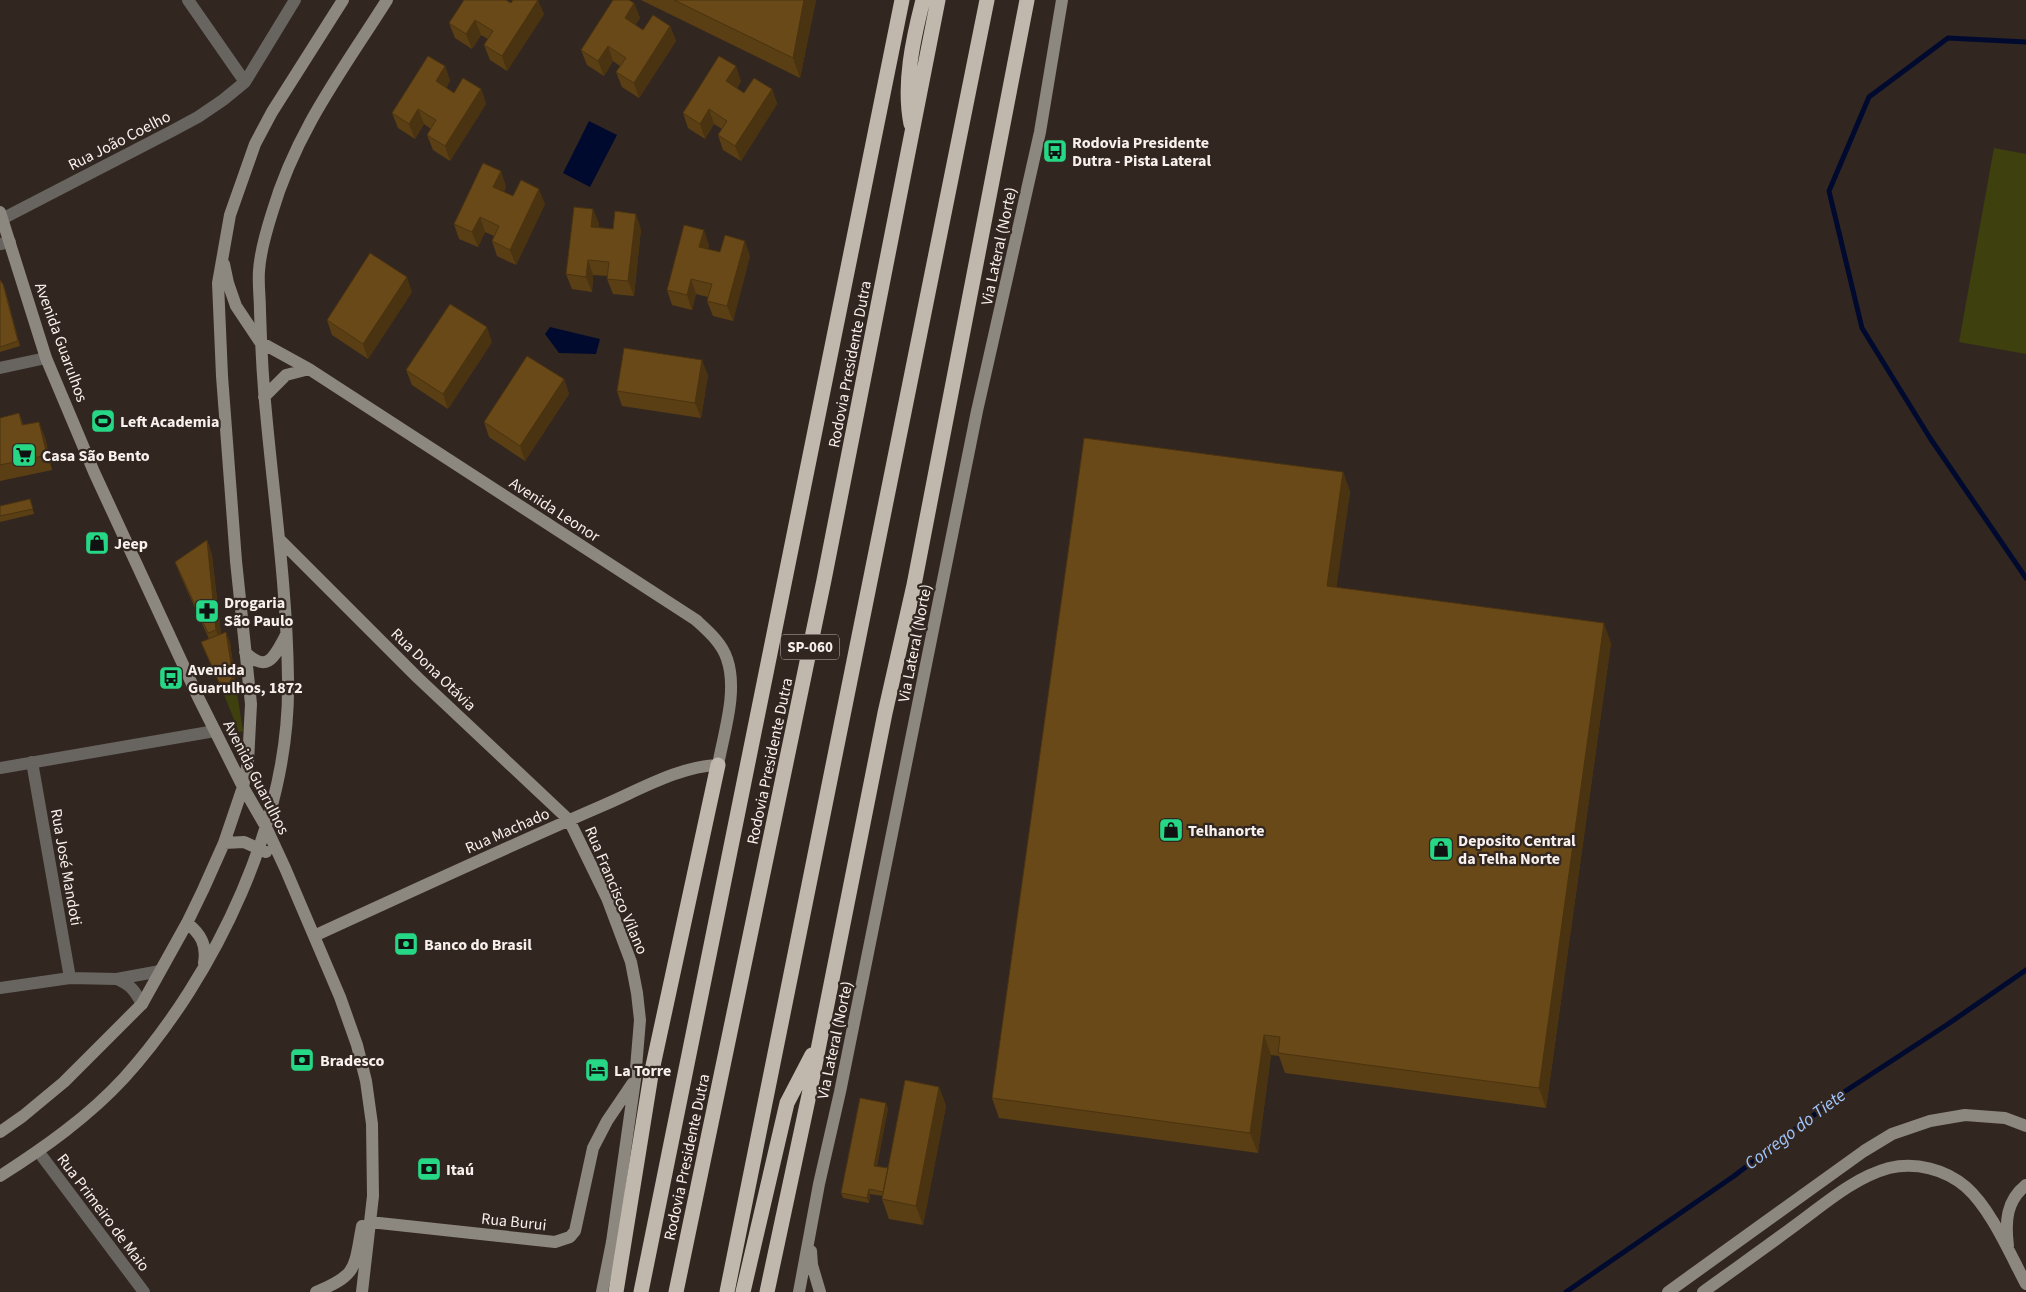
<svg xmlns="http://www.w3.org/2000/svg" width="2026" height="1292" font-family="'Source Sans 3',sans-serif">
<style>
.green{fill:#3e410d}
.water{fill:#000a2e}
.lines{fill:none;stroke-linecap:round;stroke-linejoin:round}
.stream{stroke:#000a2e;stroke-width:5}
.street{stroke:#686560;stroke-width:12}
.secondary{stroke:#8c877f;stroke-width:12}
.highway{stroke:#c0b8ac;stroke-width:15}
.wall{fill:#5a3f14}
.shaded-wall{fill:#4a3310}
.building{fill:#694917;stroke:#4a3310}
.labels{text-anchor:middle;stroke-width:4.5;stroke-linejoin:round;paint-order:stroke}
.shield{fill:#322621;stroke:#bcb3af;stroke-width:1}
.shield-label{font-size:15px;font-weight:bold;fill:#f7f0ec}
.street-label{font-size:16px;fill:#f7f0ec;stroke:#322621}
.poi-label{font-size:16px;font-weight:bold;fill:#f7f0ec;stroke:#322621;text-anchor:start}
.water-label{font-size:18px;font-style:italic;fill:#a1c5fb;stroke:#322621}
</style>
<rect width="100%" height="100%" fill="#322621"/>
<path class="green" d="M1994,148L2026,154V354L1959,342Z
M236,687L243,731L239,732L223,692L232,693Z"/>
<path class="water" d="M589,121L617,135L590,187L563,173Z
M550,327L600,339L596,354L559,353L545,334Z"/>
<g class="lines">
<path class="stream" d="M2026,42L1948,38L1869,97L1829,191L1862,328L1930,438L2026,578
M1566,1292L1734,1176L1844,1092L1948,1024L2026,970"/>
<path class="street" d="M188,0L245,82
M2,219L172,131L198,117L223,100L245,82L295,0
M0,244L10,242
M0,368L46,358
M32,762L70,978
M0,768L215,731
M117,979C131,985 135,991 142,1004
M0,988L70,978L117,979L160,971
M38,1151L144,1292"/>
<path class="secondary" d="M0,212L46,358L94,472L198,697L243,787L266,827L285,868L340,997L357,1045L366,1081L372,1124L373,1196L362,1292
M224,264L228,283L236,306L260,342L309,369L696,620C708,631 722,643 727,659C738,691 724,732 718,765C680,766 639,790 604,805C507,847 410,892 314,936
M264,397L286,375L309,369
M279,539L418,678L569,820L607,898L631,962L637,993L640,1020L635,1080L612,1242L602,1292
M245,652C268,675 275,655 286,635
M224,843L244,842L266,852
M187,923C201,934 207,945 204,963
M0,1132L23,1116L64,1082L142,1004L187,923L203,890L224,843L243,787L248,762L251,704L236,561L222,376L218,283L230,215L255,144L272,112L343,0
M0,1176C44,1148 88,1117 124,1078C216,976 291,818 288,679C287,593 275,507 267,423C263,385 261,348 260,311C260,298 258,284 259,271C260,252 266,232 272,213C296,131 342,71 387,0
M370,1222L555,1242L570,1237L575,1231L593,1148L607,1121L632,1084
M2008,1246C2005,1222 2006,1201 2026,1185
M811,1251L812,1265L820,1292
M316,1292C358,1275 354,1268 362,1226
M799,1292L819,1184L840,1092L977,411L1040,132L1062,0
M1668,1292L1864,1151L1892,1134L1930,1121L1965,1115L2005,1118L2026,1126
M1703,1292C1736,1268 1769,1245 1801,1221C1828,1201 1856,1177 1889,1168C1916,1162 1945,1169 1966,1187C1991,1209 2010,1254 2026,1284"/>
<path class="highway" d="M911,124C903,84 913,39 923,0
M616,1292L651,1075L718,765
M641,1292L902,0
M676,1292L824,580L938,0
M727,1292L987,0
M743,1292L787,1103L812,1055
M767,1292L809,1095L885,713L914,585L1027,0"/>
</g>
<path class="wall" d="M641,0H816L800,78Z
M511,3L544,14L507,71L490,60L484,45L488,39L481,35L472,49L455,38L449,23Z
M634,3L640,18L635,25L643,30L670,26L676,41L639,98L622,87L616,72L620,66L613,61L604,76L587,65L581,50Z
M445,66L450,81L446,88L454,93L481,89L486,104L450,161L433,150L427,135L431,129L424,124L415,139L398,128L392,113Z
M741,81L737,88L744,93L772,89L777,104L741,161L723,150L718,135L722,129L714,124L705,139L688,128L683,113Z
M506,186L504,192L513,196L545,204L516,265L497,256L492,241L494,236L485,232L478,247L459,239L454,224Z
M593,209L599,224L598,227L613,229H641L634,296L613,294L607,279L608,276L593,275L592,292L572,289L566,274Z
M709,245L708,249L720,252L750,256L733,321L713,316L707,301L708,297L696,294L692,310L672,305L667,290Z
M0,280L3,284L5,289L20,346L0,352Z
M412,292L368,359L332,335L327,320Z
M492,342L448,409L412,385L406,370Z
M708,375L701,418L622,406L617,391Z
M564,379L569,394L525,461L489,437L484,422Z
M19,413L23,424L45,437L52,470L0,481V418Z
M1343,472L1350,492L1336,587L1611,643L1546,1108L1285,1073L1279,1056L1271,1055L1258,1153L999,1118L992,1098Z
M30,499L34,514L0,522V506Z
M207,540L212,555L221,634L230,642L236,687L232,693L223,692L205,652L201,642L209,639L181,577L175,562Z
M939,1087L946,1106L923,1225L889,1219L882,1199L883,1196L870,1194L869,1203L843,1198L841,1193L888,1108L877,1166L888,1168Z"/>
<path class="shaded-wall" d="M538,0L544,14L507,71L502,56Z
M804,0H816L800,78L793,58Z
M634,3L640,18L630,33L625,18Z
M475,20L481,35L472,49L466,34Z
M670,26L676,41L639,98L634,83Z
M608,46L613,61L604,76L598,61Z
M445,66L450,81L441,96L436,81Z
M736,66L741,81L732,96L726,81Z
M481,89L486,104L450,161L445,146Z
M772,89L777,104L741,161L735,146Z
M418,109L424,124L415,139L409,124Z
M709,109L714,124L705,139L700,124Z
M501,171L506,186L499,202L493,187Z
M539,189L545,204L516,265L510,250Z
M593,209L599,224L597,242L591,227Z
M636,214L641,229L634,296L628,281Z
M480,217L485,232L478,247L472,232Z
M704,230L709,245L704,262L699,247Z
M745,241L750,256L733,321L727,306Z
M588,260L593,275L592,292L586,277Z
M407,277L412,292L368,359L363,344Z
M691,279L696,294L692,310L687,295Z
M487,327L492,342L448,409L443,394Z
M702,360L708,375L701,418L695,403Z
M564,379L569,394L525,461L520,446Z
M39,422L45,437L52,470L47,455Z
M1343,472L1350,492L1334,606L1327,586Z
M207,540L212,555L222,645L216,630Z
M1604,623L1611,643L1546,1108L1539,1088Z
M226,632L230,642L236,687L232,693L229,683Z
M1264,1035L1271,1055L1258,1153L1250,1133Z
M939,1087L946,1106L923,1225L916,1206Z
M886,1103L888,1108L876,1171L874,1166Z
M869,1189L870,1194L869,1203L867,1198Z"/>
<path class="building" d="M464,0H506L511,3L513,0H538L502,56L484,45L493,31L475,20L466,34L449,23Z
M613,0H629L634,3L625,18L643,30L653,15L670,26L634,83L616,72L626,58L608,46L598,61L581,50Z
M674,0H804L793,58Z
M428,56L445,66L436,81L454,93L463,78L481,89L445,146L427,135L436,120L418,109L409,124L392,113Z
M719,56L736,66L726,81L744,93L754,78L772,89L735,146L718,135L727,121L709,109L700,124L683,113Z
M483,163L501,171L493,187L513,196L521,180L539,189L510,250L492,241L499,226L480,217L472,232L454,224Z
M574,207L593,209L591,227L613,229L615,211L636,214L628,281L607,279L609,262L588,260L586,277L566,274Z
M684,225L704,230L699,247L720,252L725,235L745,241L727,306L707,301L712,284L691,279L687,295L667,290Z
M370,253L407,277L363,344L327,320Z
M0,280L3,284L18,341L0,347Z
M450,304L487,327L443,394L406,370Z
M624,348L702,360L695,403L617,391Z
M527,356L564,379L520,446L484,422Z
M19,413L22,425L39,422L47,455L0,465V418Z
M1084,438L1343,472L1327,586L1604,623L1539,1088L1278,1053L1280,1037L1264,1035L1250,1133L992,1098Z
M30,499L33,509L0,516V506Z
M207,540L216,630L208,633L175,562Z
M226,632L233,676L229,683L219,682L201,642Z
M905,1080L939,1087L916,1206L882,1199Z
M860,1098L886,1103L874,1166L888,1168L883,1192L869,1189L867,1198L841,1193Z"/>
<defs>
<symbol id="bus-square" viewBox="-11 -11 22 22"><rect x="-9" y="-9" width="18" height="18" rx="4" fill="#26d886" stroke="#322621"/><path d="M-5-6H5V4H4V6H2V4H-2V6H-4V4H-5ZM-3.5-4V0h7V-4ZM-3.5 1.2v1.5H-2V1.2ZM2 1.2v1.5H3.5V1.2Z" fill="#111"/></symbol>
<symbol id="stadium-square" viewBox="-11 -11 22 22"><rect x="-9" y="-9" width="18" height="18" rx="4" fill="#26d886" stroke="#322621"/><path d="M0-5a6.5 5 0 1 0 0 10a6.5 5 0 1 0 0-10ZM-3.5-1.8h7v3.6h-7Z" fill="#111"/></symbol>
<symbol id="supermarket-square" viewBox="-11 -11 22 22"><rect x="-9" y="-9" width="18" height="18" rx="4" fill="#26d886" stroke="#322621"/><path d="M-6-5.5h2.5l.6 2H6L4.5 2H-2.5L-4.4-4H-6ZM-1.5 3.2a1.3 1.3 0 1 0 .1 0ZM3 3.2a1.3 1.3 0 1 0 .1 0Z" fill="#111"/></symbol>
<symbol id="shop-square" viewBox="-11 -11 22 22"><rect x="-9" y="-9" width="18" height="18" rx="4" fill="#26d886" stroke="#322621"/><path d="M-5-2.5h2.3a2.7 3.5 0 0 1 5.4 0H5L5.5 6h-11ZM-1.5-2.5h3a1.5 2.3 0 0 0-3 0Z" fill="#111"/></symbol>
<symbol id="pharmacy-square" viewBox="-11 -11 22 22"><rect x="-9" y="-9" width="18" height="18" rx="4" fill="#26d886" stroke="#322621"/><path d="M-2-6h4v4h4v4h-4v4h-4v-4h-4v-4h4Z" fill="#111"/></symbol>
<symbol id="bank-square" viewBox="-11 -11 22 22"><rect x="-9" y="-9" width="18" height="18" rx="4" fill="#26d886" stroke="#322621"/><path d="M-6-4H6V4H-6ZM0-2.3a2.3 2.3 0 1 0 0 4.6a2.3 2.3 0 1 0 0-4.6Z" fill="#111"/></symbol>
<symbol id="hotel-square" viewBox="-11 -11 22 22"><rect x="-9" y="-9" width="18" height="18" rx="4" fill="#26d886" stroke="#322621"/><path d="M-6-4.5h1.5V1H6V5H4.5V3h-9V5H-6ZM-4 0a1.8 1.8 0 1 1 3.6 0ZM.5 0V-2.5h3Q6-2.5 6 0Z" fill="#111"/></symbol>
</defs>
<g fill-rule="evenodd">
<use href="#bus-square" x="1041" y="137" width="28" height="28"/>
<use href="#stadium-square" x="89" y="407" width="28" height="28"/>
<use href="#supermarket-square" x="10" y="441" width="28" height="28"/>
<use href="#shop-square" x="83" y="529" width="28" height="28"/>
<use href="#pharmacy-square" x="193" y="597" width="28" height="28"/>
<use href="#bus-square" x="157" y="664" width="28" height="28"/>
<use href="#shop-square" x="1157" y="816" width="28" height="28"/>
<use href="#shop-square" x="1427" y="835" width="28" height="28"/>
<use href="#bank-square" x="392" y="930" width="28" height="28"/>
<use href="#bank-square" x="288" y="1046" width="28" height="28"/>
<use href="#hotel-square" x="583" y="1056" width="28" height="28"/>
<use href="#bank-square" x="415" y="1155" width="28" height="28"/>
</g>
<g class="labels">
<rect class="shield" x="781" y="634.5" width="58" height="25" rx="4"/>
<g class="shield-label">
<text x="810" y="652">SP-060</text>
</g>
<g class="street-label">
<text transform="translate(119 140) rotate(-27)" y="6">Rua João Coelho</text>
<text transform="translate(998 246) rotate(-78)" y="6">Via Lateral (Norte)</text>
<text transform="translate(62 342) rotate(70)" y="6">Avenida Guarulhos</text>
<text transform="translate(849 364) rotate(-79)" y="6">Rodovia Presidente Dutra</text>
<text transform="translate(555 509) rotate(33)" y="6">Avenida Leonor</text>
<text transform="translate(914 643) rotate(-79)" y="6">Via Lateral (Norte)</text>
<text transform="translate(434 669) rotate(44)" y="6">Rua Dona Otávia</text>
<text transform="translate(769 761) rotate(-78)" y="6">Rodovia Presidente Dutra</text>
<text transform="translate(257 777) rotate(63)" y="6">Avenida Guarulhos</text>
<text transform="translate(507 830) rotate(-24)" y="6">Rua Machado</text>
<text transform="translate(67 867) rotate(80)" y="6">Rua José Mandoti</text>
<text transform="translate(617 890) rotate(67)" y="6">Rua Francisco Vilano</text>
<text transform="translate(834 1040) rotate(-78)" y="6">Via Lateral (Norte)</text>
<text transform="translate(686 1157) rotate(-78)" y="6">Rodovia Presidente Dutra</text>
<text transform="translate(104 1212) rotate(53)" y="6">Rua Primeiro de Maio</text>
<text transform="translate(514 1221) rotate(6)" y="6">Rua Burui</text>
</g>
<g class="poi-label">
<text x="1072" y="148">Rodovia Presidente<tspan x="1072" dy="18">Dutra - Pista Lateral</tspan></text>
<text x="120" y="427">Left Academia</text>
<text x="42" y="461">Casa São Bento</text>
<text x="114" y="549">Jeep</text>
<text x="224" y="608">Drogaria<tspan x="224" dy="18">São Paulo</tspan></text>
<text x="188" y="675">Avenida<tspan x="188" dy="18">Guarulhos, 1872</tspan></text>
<text x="1188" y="836">Telhanorte</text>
<text x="1458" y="846">Deposito Central<tspan x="1458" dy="18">da Telha Norte</tspan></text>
<text x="424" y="950">Banco do Brasil</text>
<text x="320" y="1066">Bradesco</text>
<text x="614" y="1076">La Torre</text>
<text x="446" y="1175">Itaú</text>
</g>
<g class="water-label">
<text transform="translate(1795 1129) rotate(-37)" y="6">Corrego do Tiete</text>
</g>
</g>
</svg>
